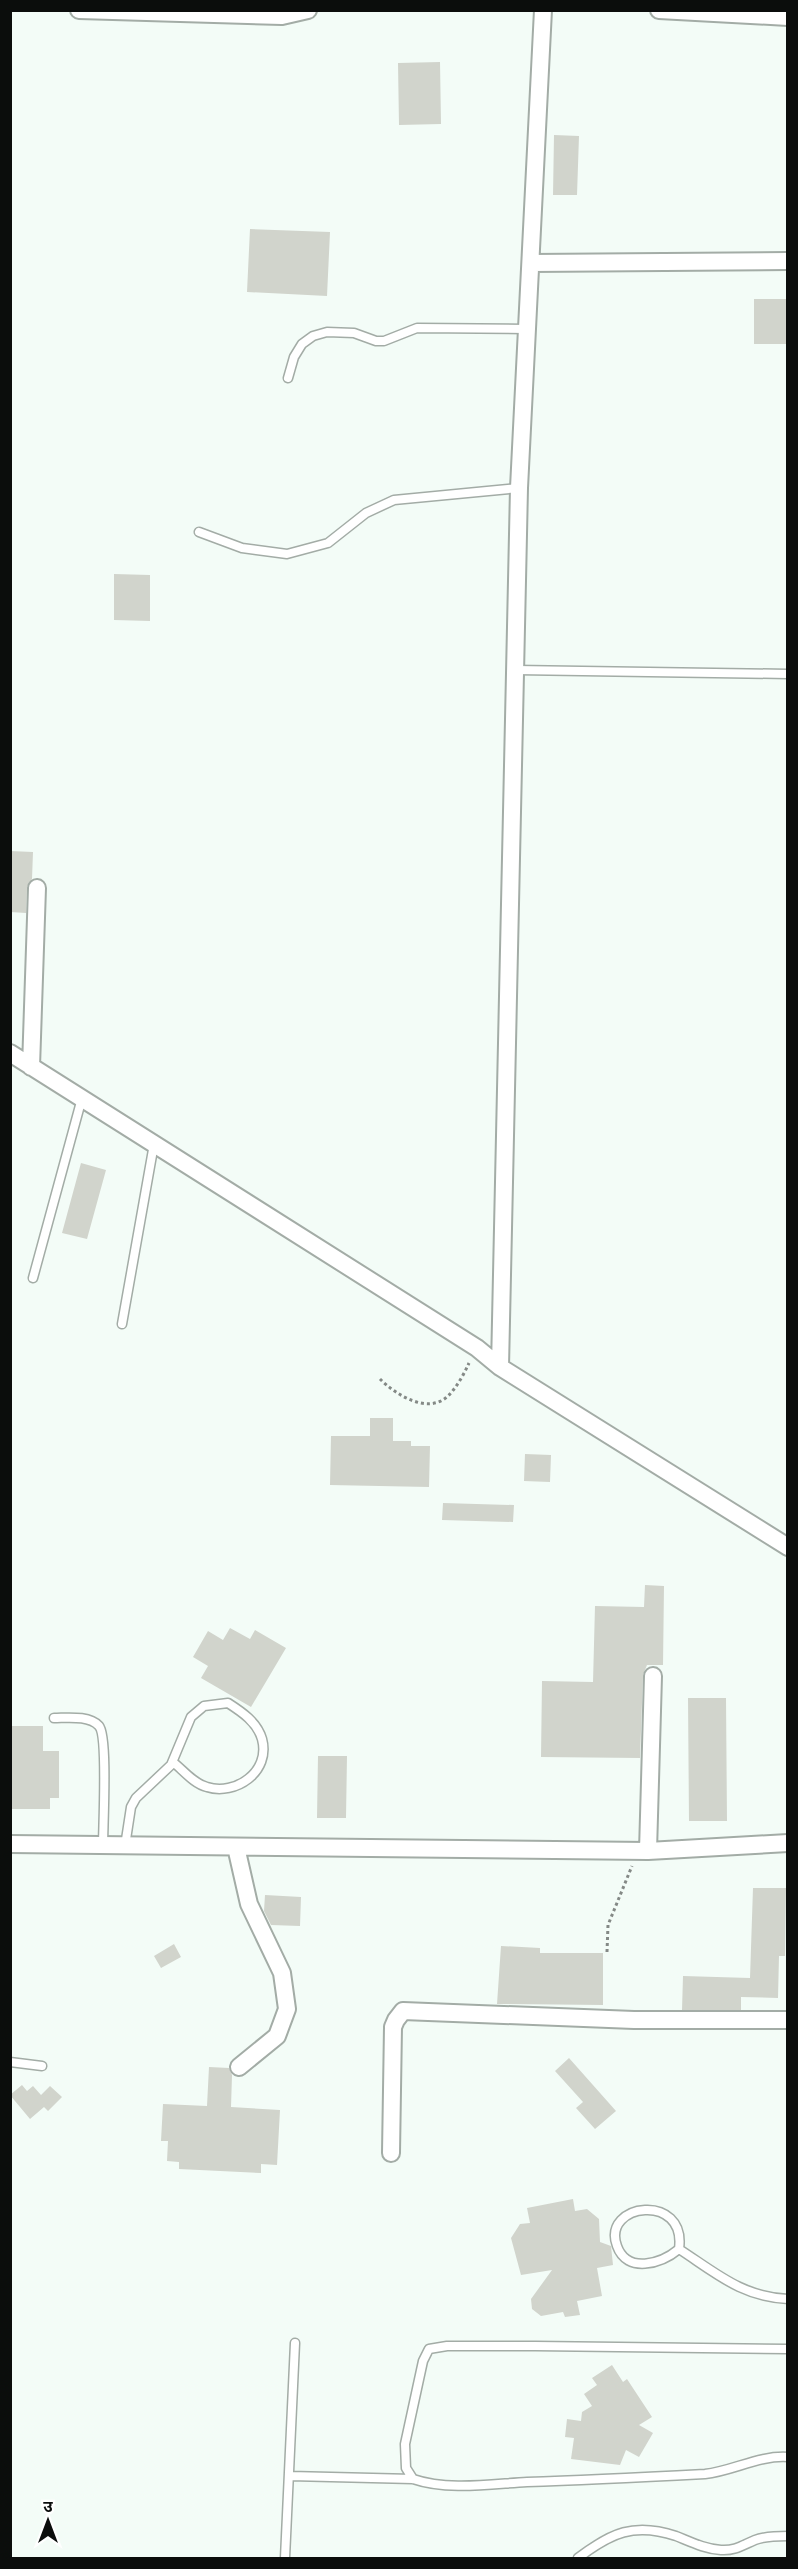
<svg xmlns="http://www.w3.org/2000/svg" width="798" height="2569" font-family="'IBM Plex Serif','Noto Sans Devanagari',serif">
<style>
.building{fill:#d1d4cc}
.lines{fill:none;stroke-linecap:round;stroke-linejoin:round}
.lane-casing{stroke:#a3aca6;stroke-width:11}
.street-casing{stroke:#a3aca6;stroke-width:20}
.path{stroke:#848986;stroke-width:3;stroke-dasharray:3 3;stroke-linecap:butt}
.lane{stroke:#fff;stroke-width:8}
.street{stroke:#fff;stroke-width:16}
</style>
<rect width="100%" height="100%" fill="#f3fcf7"/>
<path class="building" d="M440,62L441,124L399,125L398,63Z
M554,135L579,136L577,195H553Z
M250,229L330,232L327,296L247,292Z
M754,299H788V344H754Z
M114,574L150,575V621L114,620Z
M10,851L33,852L32,879L27,887L26,913L10,912Z
M81,1163L106,1170L87,1239L62,1233Z
M370,1418H393V1441H411V1446H430L429,1487L330,1485L331,1436H370Z
M525,1454L551,1455L550,1482L524,1481Z
M443,1503L514,1505L513,1522L442,1520Z
M645,1585L664,1586L663,1665H647L643,1675L640,1758L541,1757L542,1681L593,1682L595,1606L644,1607Z
M230,1628L250,1639L255,1630L286,1648L251,1707L201,1678L208,1666L193,1657L208,1631L223,1640Z
M688,1698H726L727,1821H689Z
M10,1726H43V1751H59V1798H50V1809H10Z
M318,1756H347L346,1818H317Z
M753,1888H786L785,1956H779L778,1998L741,1997V2010H682L683,1976L750,1978Z
M265,1895L301,1897L300,1926L271,1925L264,1911Z
M174,1944L181,1957L161,1968L154,1956Z
M501,1946L540,1948V1953H603V2005L497,2004Z
M569,2058L616,2111L595,2129L576,2108L583,2102L555,2071Z
M209,2067L229,2068L232,2075L231,2107L280,2110L277,2165L261,2164V2173L179,2169V2162L167,2161L168,2141H161L163,2104L207,2106Z
M22,2085L27,2091L33,2086L41,2095L50,2086L62,2097L48,2111L44,2107L30,2119L10,2095Z
M573,2199L575,2211L587,2209L599,2219L600,2242L611,2246L613,2265L597,2268L602,2296L577,2301L580,2315L565,2317L563,2312L541,2316L532,2309L531,2299L552,2270L521,2275L511,2238L520,2224L530,2223L527,2208Z
M612,2365L623,2382L627,2379L652,2417L639,2425L653,2433L639,2457L626,2450L620,2465L571,2459L574,2438L565,2437L567,2419L581,2421L582,2412L592,2406L584,2394L597,2385L592,2378Z"/>
<g class="lines">
<defs>
<path id="lane" d="M288,378L294,357L302,344L313,336L327,332L354,333L376,341H384L417,328L526,329
M199,532L242,548L287,554L328,543L366,513L394,500L519,488
M516,670L788,674
M33,1278L82,1098
M122,1324L154,1144
M54,1718C67,1718 89,1715 99,1726C108,1736 103,1826 103,1846
M125,1846L131,1807L136,1798L171,1765L191,1717L204,1706L228,1703C242,1712 257,1722 262,1739C271,1772 235,1796 207,1787C194,1784 183,1770 173,1762
M10,2062L42,2066
M679,2249C661,2264 627,2274 617,2246C601,2203 687,2192 679,2249C716,2273 742,2297 788,2299
M290,2476L413,2479C448,2491 491,2484 527,2482C586,2480 646,2477 705,2474C733,2471 759,2455 788,2457
M413,2479L406,2468L405,2444L423,2361L429,2349L447,2346H535L788,2349
M285,2558L295,2343
M578,2558C611,2533 634,2522 676,2536C691,2542 705,2549 721,2550C735,2551 743,2545 755,2540C765,2536 777,2536 788,2536"/>
<path id="street" d="M79,10L282,16L308,10
M659,10L788,17
M531,263L788,261
M10,1053L477,1348L500,1367L788,1547
M31,1067L37,888
M500,1367L519,488L543,10
M10,1844L648,1851L788,1843
M236,1847L249,1904L282,1973L287,2009L277,2036L239,2067
M648,1851L653,1676
M391,2153L393,2027L396,2020L403,2011L634,2020H788"/>
</defs>
<use href="#lane" class="lane-casing"/>
<use href="#street" class="street-casing"/>
<path class="path" d="M380,1379C396,1395 428,1415 448,1396C457,1387 464,1374 469,1363
M607,1952L608,1925L632,1866"/>
<use href="#lane" class="lane"/>
<use href="#street" class="street"/>
</g>
<rect width="798" height="2569" fill="none" stroke="#0b0d0c" stroke-width="24"/>
<g transform="translate(48 2521)" stroke="#ffffff" stroke-width="4.5" paint-order="stroke">
<path d="M0-4.5L10 22L0 15L-10 22Z" fill="#0b0d0c"/>
<text y="-9" font-size="16" font-weight="bold" text-anchor="middle" fill="#0b0d0c">उ</text>
</g>
</svg>
